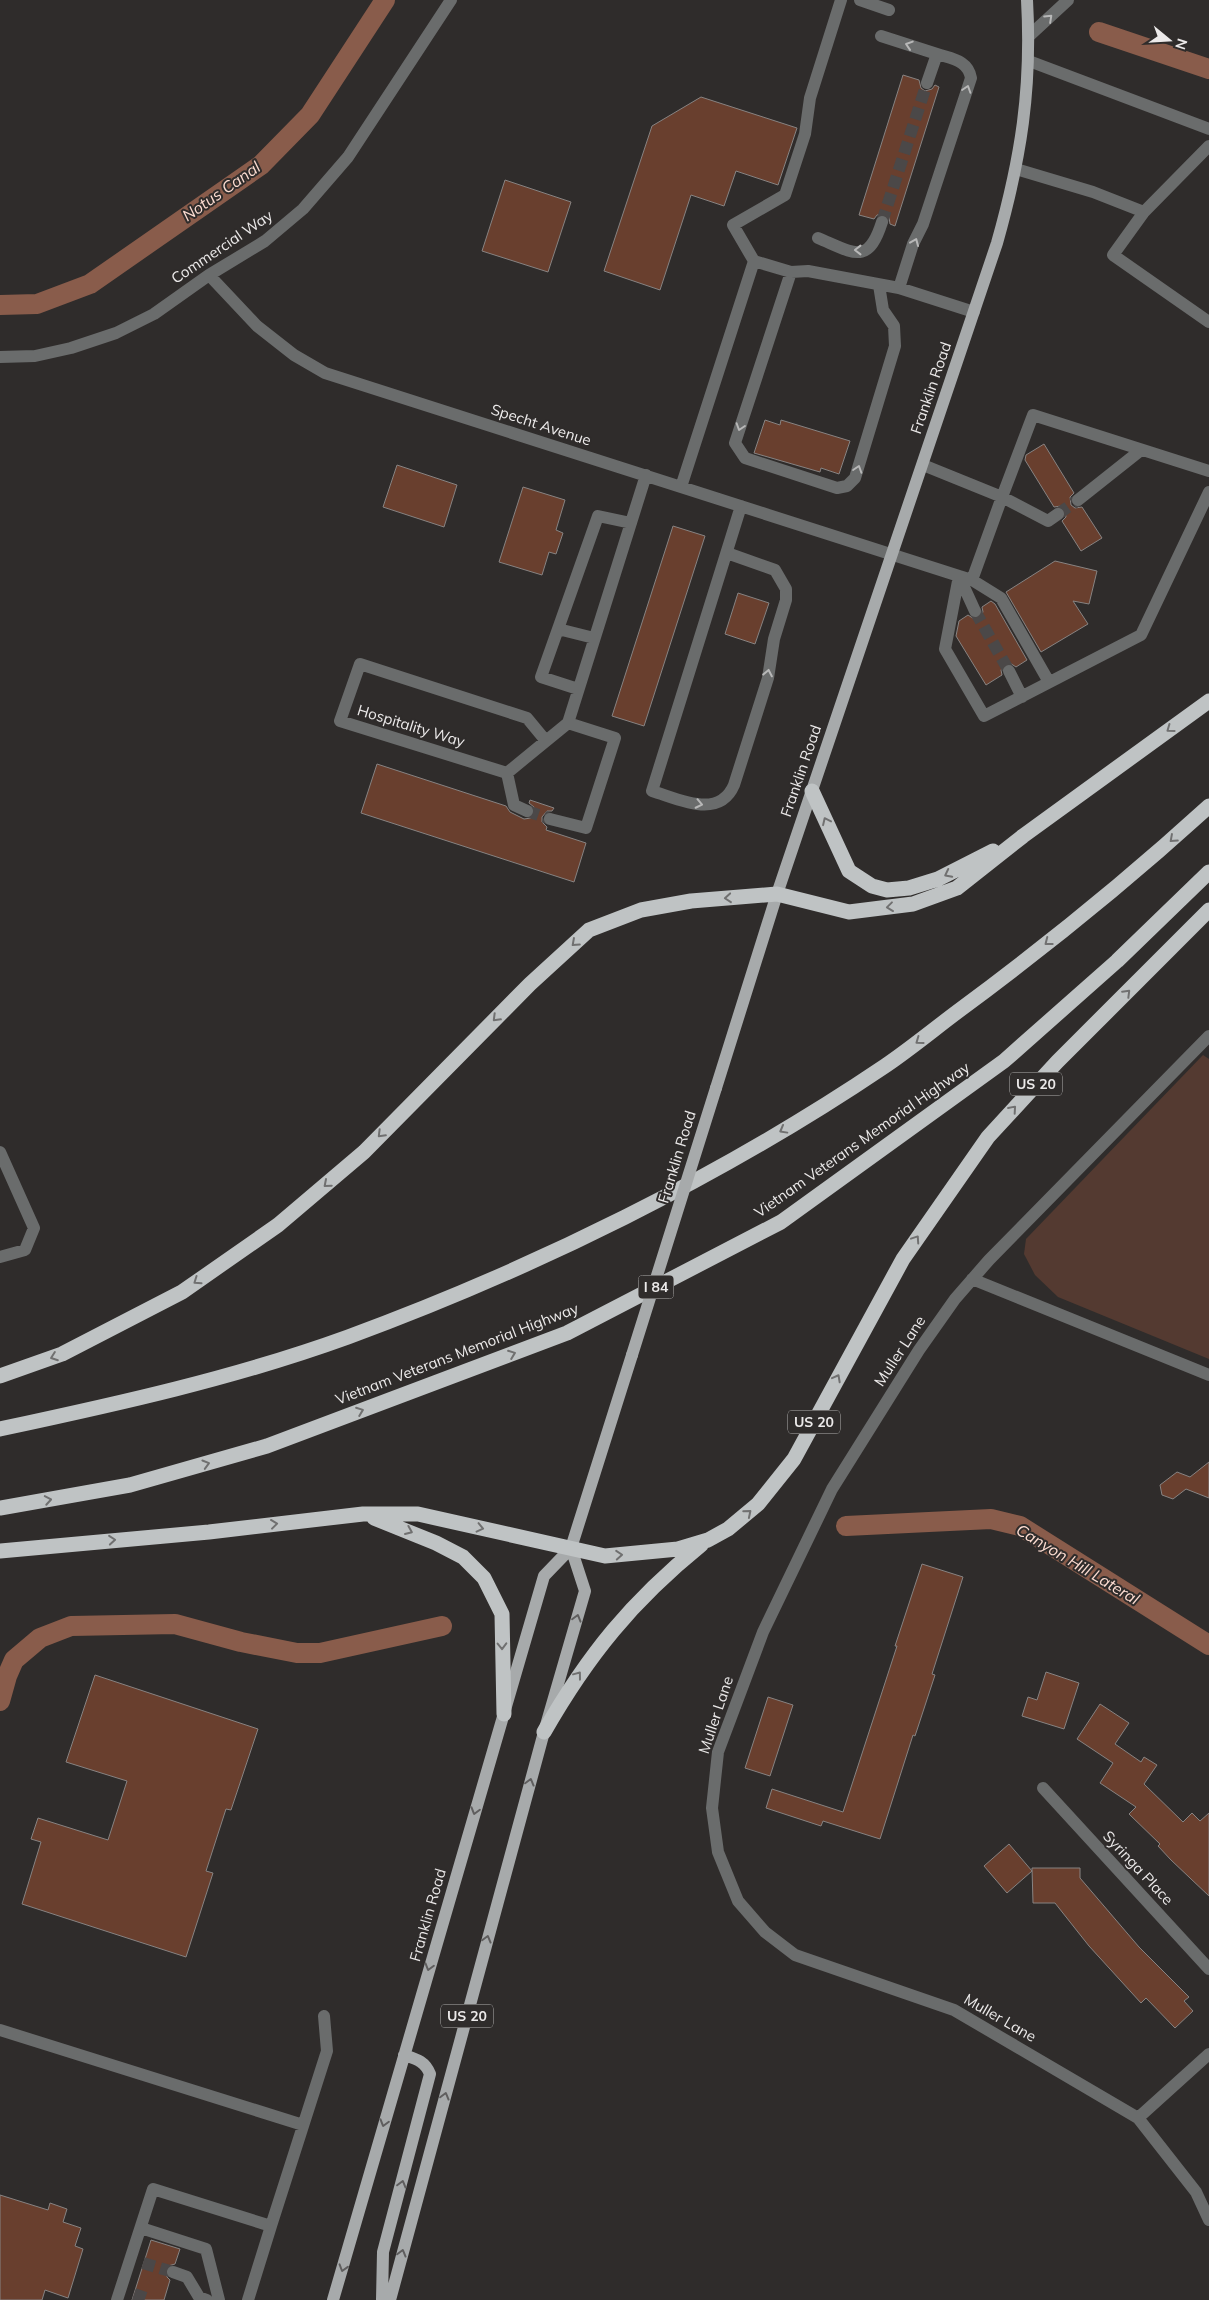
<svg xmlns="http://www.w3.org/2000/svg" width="1209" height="2300" font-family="Mulish,sans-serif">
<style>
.grass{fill:#543a31}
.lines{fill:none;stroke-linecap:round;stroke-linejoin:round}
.canal{stroke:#895c4b;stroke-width:20}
.building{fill:#693f2e;stroke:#878382}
.minor-tunnel{stroke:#4b4848;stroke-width:12;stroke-dasharray:12 6;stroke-linecap:butt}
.minor{stroke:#6a6c6c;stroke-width:12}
.major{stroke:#a7aaab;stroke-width:12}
.highway{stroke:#bfc3c4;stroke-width:15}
.major-bridge{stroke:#a7aaab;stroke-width:12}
.oneway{stroke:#b8b8b8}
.oneway2{stroke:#707070}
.oneway3{stroke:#5f5e5e}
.labels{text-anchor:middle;stroke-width:4;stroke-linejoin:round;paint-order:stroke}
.shield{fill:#2f2c2b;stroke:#b3b1b1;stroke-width:1}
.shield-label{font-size:14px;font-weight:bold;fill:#eceaea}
.street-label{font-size:15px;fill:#eceaea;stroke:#2f2c2b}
.water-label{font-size:16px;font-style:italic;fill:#fcdcd1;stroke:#2f2c2b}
</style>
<rect width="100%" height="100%" fill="#2f2c2b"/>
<path class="grass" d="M1203,1055L1209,1059V1359L1058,1297L1035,1275L1024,1254L1026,1239Z"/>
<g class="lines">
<path class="canal" d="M1099,32L1209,69
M0,305L37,304L90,284L261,165L310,115L385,0
M846,1526L991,1519L1020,1526L1209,1645
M0,1701L7,1676L14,1660L40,1638L71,1626L175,1624L241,1642L297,1653H320L442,1626"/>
</g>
<path class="building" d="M903,75L919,80L921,88L925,91L932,89L935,85L939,87L895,226L890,224L889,217L884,214L877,215L874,219L859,215Z
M701,97L797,128L778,185L736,171L724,206L691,195L660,290L604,271L652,126Z
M505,180L571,202L548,272L482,251Z
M765,420L780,425L781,420L850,441L839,474L821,468L820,472L754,453Z
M1044,444L1074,493L1070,497L1071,505L1075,508L1082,507L1102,538L1081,551L1062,521L1066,517L1065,510L1061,506L1054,507L1025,460L1026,455Z
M397,465L457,485L444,527L383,507Z
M523,487L565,500L556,530L563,533L556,554L549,552L542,575L499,562Z
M673,526L705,536L644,726L612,716Z
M1055,561L1097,571L1089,604L1073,601L1088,624L1041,652L1006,592Z
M738,593L769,603L755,644L725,634Z
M991,601L995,604L1027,660L1016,667L1010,663L1005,664L1001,670L1002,675L986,685L956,636L959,621L968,615L974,619L979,618L983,612L982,607Z
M377,764L506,806L510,812L524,819L531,818L535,814L534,807L529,803L530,800L554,808L552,811H547L542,817V822L547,827L546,830L586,843L574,882L361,813Z
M1209,1462V1498L1186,1489L1173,1499L1162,1495L1160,1485L1177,1472L1190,1477Z
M922,1564L963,1577L932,1674L935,1675L915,1736L913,1735L880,1839L823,1821L821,1826L766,1808L772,1789L843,1812L897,1646H895Z
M1046,1672L1079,1683L1064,1729L1022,1716L1028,1697L1037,1700Z
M95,1675L258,1729L231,1810L226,1809L206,1871L213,1873L186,1957L22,1904L41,1842L31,1839L38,1818L108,1840L127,1781L66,1762Z
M768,1697L793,1705L770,1776L745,1768Z
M1100,1704L1129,1723L1115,1744L1141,1762L1144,1757L1157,1765L1144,1784L1183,1822L1192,1813L1200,1821L1209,1813V1896L1171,1860L1158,1846L1160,1844L1129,1814L1136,1807L1100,1783L1113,1763L1077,1739Z
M1009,1844L1032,1871L1007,1893L984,1866Z
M1032,1868H1080V1878L1139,1947L1189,1997L1184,2001L1193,2011L1175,2028L1146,1998L1141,2003L1089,1946L1055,1903H1033Z
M0,2195L48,2210L50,2203L67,2209L63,2222L81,2228L75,2246L83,2249L68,2298L45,2290L42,2300H0Z
M151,2240L180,2249L175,2264L168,2266L165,2270L167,2277L170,2280L164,2300H132Z"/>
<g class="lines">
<path class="minor-tunnel" d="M882,222L927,83
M1058,514L1078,500
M975,611L1009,671
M527,811L550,819
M143,2263L173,2272
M134,2294L151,2300"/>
<path class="minor" d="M860,0L889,10
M881,36L937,54
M1029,36L1068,0
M1029,61L1209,129
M1209,146L1144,212L1113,255L1209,322
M1016,169L1093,192L1144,212
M818,238C854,253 868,266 882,222
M754,261L733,225L785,195L805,134L810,98L841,0
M791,272L735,443L745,458L837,488L847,486L855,478L895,346L894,326L883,310L879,285
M209,275L257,326L294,355L325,373L959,576L945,649L984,716L1141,635L1209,492
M899,288L913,244L923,224L971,78C968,60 952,59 937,54L927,83
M0,357L35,356L71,348L116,333L154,314L209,275L265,241L303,209L348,157L451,0
M923,465L1002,497L1033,415L1209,471
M681,487L754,261L791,272L808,271L899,288L974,312
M1078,500L1141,450
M727,553L775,570L786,589V600L774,639L768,678L734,785C719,820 679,799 652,791L741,506
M959,576L972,580L1002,497L1048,521L1058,514
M959,576L975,611
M972,580L1001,598L1049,682
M558,629L594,638
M1009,671L1022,697
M578,689L541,677L598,516L631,523
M546,741L527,718L360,664L340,721L507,773L568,723L646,475
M507,773L514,805L527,811
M550,819L586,828L615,738L568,723
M1209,1036L989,1260L955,1299L919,1350L832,1489L763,1632L718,1752L712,1808L718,1852L738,1901L765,1932L795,1955L954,2010L1138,2118L1196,2192L1209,2220
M0,1152L34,1228L25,1250L0,1257
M972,1279L1209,1375
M1043,1788L1209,1969
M0,2030L303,2125
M1138,2118L1209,2054
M271,2226L327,2051L324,2016
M141,2228L206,2249L219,2300
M173,2272L187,2277L199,2297L207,2300
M117,2300L153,2189L271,2226L248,2300"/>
<path class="major" d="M716,1088L777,894L997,243C1021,158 1032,89 1027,0
M333,2300L544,1576L571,1548L632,1355
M382,2300L383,2252L430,2074C425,2061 416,2059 404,2055
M390,2300L544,1732L585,1591L571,1548"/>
<path class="highway" d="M812,791L849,871L872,886L887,890L909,888L938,879L993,851
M0,1376L62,1354L182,1292L278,1225L364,1152L530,984L589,930L641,910L691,901L777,894L849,912L913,904L957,888L1023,836L1209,701
M0,1429C117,1404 235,1378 348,1337C533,1269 722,1176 885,1066C910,1049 933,1030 957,1012C1045,947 1129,879 1209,806
M0,1508L130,1485L267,1446L567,1333L781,1222L1004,1061L1117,961L1209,872
M374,1518L436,1543L463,1557L484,1578L502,1614L504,1714
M0,1551L209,1532L363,1514H418L605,1556L678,1549L708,1540L728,1529L758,1504L794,1459L903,1259L988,1137L1057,1062L1209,910
M544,1732C588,1655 632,1601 701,1545"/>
<path class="major-bridge" d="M632,1355L716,1088"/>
</g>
<defs><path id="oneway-chevron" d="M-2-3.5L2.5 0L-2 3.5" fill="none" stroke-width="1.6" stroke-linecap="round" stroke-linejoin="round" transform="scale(1.25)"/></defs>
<g class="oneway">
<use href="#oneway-chevron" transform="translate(1049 18) rotate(-43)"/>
<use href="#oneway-chevron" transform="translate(909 45) rotate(-162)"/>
<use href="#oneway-chevron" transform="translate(967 89) rotate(-72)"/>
<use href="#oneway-chevron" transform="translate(915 242) rotate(-67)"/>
<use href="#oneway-chevron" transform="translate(858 250) rotate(-180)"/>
<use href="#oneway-chevron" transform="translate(740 427) rotate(108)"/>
<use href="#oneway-chevron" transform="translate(858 469) rotate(-72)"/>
<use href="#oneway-chevron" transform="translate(768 673) rotate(-79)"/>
<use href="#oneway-chevron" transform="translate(699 804) rotate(12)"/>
</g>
<g class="oneway2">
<use href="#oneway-chevron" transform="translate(1170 729) rotate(144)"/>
<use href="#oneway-chevron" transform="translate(826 821) rotate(-115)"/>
<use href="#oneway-chevron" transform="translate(1173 839) rotate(138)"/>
<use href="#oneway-chevron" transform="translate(948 874) rotate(153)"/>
<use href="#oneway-chevron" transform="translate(728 898) rotate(175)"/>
<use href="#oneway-chevron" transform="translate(890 907) rotate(173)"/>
<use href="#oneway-chevron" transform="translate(1048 942) rotate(142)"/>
<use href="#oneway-chevron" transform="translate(575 943) rotate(138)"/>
<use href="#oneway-chevron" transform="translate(1127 993) rotate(-45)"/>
<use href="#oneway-chevron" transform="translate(496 1018) rotate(135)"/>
<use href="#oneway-chevron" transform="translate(919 1041) rotate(144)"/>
<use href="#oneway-chevron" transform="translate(1013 1109) rotate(-49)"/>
<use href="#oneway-chevron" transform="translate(783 1130) rotate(151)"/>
<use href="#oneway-chevron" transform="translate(381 1134) rotate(135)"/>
<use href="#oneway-chevron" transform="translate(327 1184) rotate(139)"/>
<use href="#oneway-chevron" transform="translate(916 1239) rotate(-56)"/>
<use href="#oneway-chevron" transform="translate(197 1281) rotate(145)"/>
<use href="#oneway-chevron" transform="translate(512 1354) rotate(-21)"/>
<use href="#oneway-chevron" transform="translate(54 1357) rotate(160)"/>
<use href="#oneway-chevron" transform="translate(837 1378) rotate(-62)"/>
<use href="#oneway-chevron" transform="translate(360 1411) rotate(-21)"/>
<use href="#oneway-chevron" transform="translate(206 1464) rotate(-16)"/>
<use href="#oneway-chevron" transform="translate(48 1500) rotate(-10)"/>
<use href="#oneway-chevron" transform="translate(748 1513) rotate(-40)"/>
<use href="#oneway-chevron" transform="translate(274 1524) rotate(-7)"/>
<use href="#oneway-chevron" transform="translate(480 1528) rotate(13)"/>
<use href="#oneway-chevron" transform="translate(409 1531) rotate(23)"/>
<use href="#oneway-chevron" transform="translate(112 1540) rotate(-5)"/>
<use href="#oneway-chevron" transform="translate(619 1555) rotate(-4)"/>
<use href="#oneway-chevron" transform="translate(502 1646) rotate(89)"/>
<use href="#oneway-chevron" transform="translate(578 1675) rotate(-53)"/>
</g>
<g class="oneway3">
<use href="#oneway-chevron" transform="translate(577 1618) rotate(-74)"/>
<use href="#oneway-chevron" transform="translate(530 1782) rotate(-75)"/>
<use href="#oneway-chevron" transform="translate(475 1811) rotate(106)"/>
<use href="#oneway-chevron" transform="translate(487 1939) rotate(-75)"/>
<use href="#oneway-chevron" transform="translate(429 1967) rotate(106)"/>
<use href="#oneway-chevron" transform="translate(445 2096) rotate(-75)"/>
<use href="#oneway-chevron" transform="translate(384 2123) rotate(106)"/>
<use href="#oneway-chevron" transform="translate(402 2184) rotate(-75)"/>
<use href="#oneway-chevron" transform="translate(402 2253) rotate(-75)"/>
<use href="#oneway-chevron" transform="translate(343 2268) rotate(107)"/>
</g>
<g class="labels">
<g class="shield">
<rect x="1010" y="1072.5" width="52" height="23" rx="4"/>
<rect x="638.5" y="1275.5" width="35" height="23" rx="4"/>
<rect x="788" y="1410.5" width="52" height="23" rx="4"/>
<rect x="441" y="2004.5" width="52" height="23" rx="4"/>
</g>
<g class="shield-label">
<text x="1036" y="1089">US 20</text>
<text x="656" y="1292">I 84</text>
<text x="814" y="1427">US 20</text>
<text x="467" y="2021">US 20</text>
</g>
<g class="street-label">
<text transform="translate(222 247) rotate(-34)" y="5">Commercial Way</text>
<text transform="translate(931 388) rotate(-71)" y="5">Franklin Road</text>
<text transform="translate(541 425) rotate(18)" y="5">Specht Avenue</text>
<text transform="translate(411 726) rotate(17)" y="5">Hospitality Way</text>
<text transform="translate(801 771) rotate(-71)" y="5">Franklin Road</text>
<text transform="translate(862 1140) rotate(-35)" y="5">Vietnam Veterans Memorial Highway</text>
<text transform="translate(677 1157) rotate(-73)" y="5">Franklin Road</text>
<text transform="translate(900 1351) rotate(-57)" y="5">Muller Lane</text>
<text transform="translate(457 1354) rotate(-21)" y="5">Vietnam Veterans Memorial Highway</text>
<text transform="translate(716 1715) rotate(-72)" y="5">Muller Lane</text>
<text transform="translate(1138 1868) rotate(47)" y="5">Syringa Place</text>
<text transform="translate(428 1915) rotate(-74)" y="5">Franklin Road</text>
<text transform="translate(1000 2018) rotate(30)" y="5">Muller Lane</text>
</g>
<g class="water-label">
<text transform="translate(221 191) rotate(-35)" y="6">Notus Canal</text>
<text transform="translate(1078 1564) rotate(31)" y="6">Canyon Hill Lateral</text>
</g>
</g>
<g transform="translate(1169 40) rotate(108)" stroke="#2f2c2b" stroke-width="4" paint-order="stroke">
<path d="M0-4L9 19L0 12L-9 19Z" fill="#eceaea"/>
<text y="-8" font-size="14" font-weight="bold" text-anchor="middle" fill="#eceaea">N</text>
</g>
</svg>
